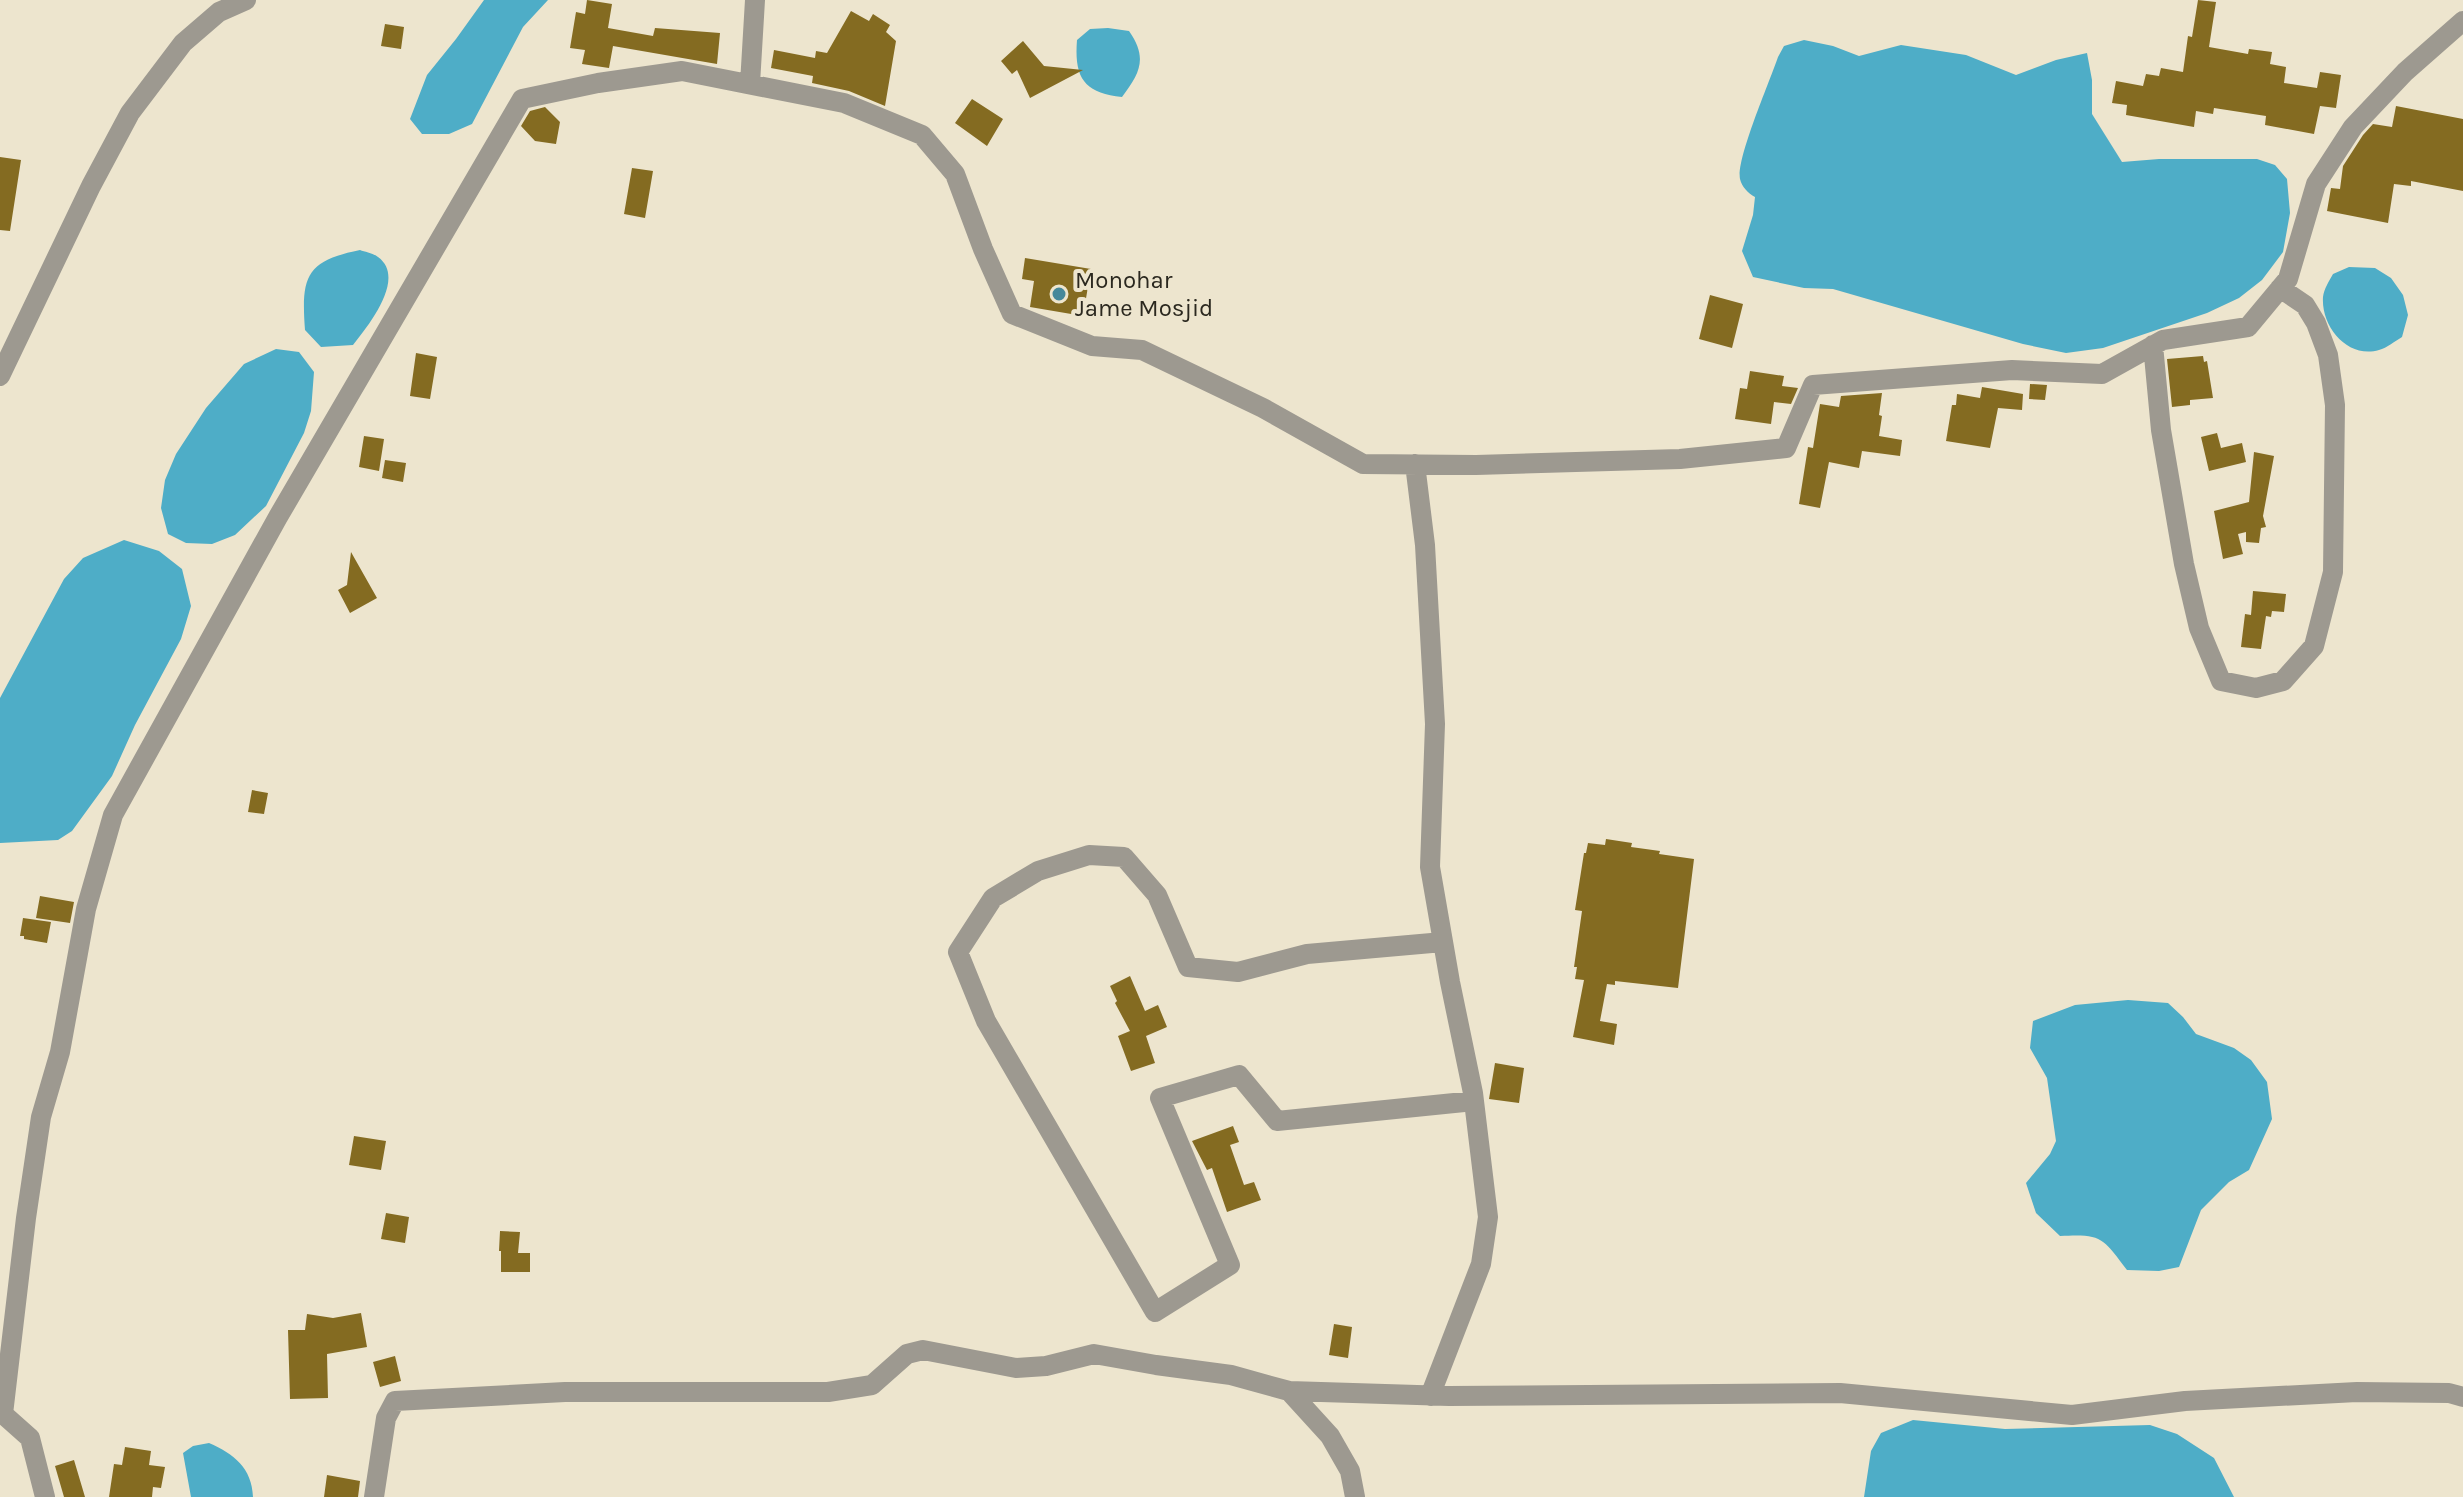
<svg xmlns="http://www.w3.org/2000/svg" width="2463" height="1497" font-family="Karla,sans-serif">
<style>
.water{fill:#4eadc7}
.building{fill:#846b21}
.lines{fill:none;stroke-linecap:round;stroke-linejoin:round}
.minor{stroke:#9d9990;stroke-width:20}
.poi-dot{fill:#46889a;stroke:#ede5ce;stroke-width:3}
.labels{text-anchor:middle;stroke-width:8;stroke-linejoin:round;paint-order:stroke}
.poi-label{font-size:24px;fill:#2b281f;stroke:#ede5ce;text-anchor:start}
</style>
<rect width="100%" height="100%" fill="#ede5ce"/>
<path class="water" d="M484,0H548L523,27L472,124L449,134H422L410,119L427,75L456,39Z
M1108,28L1129,31C1148,58 1140,73 1122,97C1084,93 1074,78 1077,40L1090,29Z
M1804,40L1833,46L1859,56L1901,45L1966,55L2016,75L2056,60L2087,53L2092,80V114L2122,162L2159,159H2257L2275,165L2287,179L2290,213L2283,252L2262,280L2239,298L2207,313L2103,348L2066,353L2023,344L1833,289L1804,288L1753,277L1742,251L1753,215L1755,197C1748,193 1742,187 1740,179C1736,159 1770,81 1778,57L1784,46Z
M360,250C365,252 373,253 378,257C407,278 368,326 353,345L321,347L305,330C301,276 306,261 360,250Z
M2349,267L2375,268L2391,278L2403,295L2408,315L2402,337C2395,341 2387,348 2379,350C2348,359 2321,327 2323,297C2324,289 2329,281 2333,274Z
M276,349L299,352L314,372L311,411L304,433L266,506L235,535L212,544L186,543L168,534L161,508L165,480L176,454L206,408L244,364Z
M124,540L159,551L182,569L191,606L181,639L135,725L112,776L72,831L58,840L0,843V698L64,579L83,558Z
M2128,1000L2168,1003L2183,1017L2196,1034L2234,1048L2251,1060L2267,1082L2272,1119L2249,1170L2229,1182L2201,1210L2179,1267L2159,1271L2127,1270C2102,1237 2102,1234 2060,1236L2036,1213L2026,1183L2050,1154L2056,1141L2047,1078L2030,1048L2033,1021L2075,1005Z
M1913,1420L2005,1429L2150,1425L2177,1434L2214,1458L2234,1497H1864L1871,1451L1881,1433Z
M209,1443C234,1454 252,1468 253,1497H191L183,1453L193,1446Z"/>
<path class="building" d="M587,0L612,4L608,28L653,36L655,28L720,33L717,64L613,46L609,68L582,64L585,50L570,48L576,12L585,14Z
M2198,0L2216,2L2209,47L2248,54L2249,49L2272,52L2270,64L2286,67L2284,83L2317,88L2320,72L2341,75L2336,108L2320,106L2314,134L2265,125L2266,116L2214,108L2213,114L2196,111L2194,127L2126,115L2127,105L2112,103L2116,81L2143,86L2146,74L2159,76L2161,68L2183,72L2188,36L2192,37Z
M851,11L869,21L873,14L890,25L886,32L896,41L885,106L849,91L812,83L813,76L771,68L774,50L815,58L816,51L827,53Z
M385,24L404,27L401,49L381,46Z
M1023,41L1044,66L1083,70L1030,98L1017,70L1012,74L1001,61Z
M972,99L1003,119L987,146L955,123Z
M2396,106L2463,119V191L2411,181V186L2394,184L2388,223L2327,211L2331,188L2340,189L2343,166L2363,135L2373,124L2392,127Z
M545,107L560,122L556,144L535,141L521,126L530,111Z
M0,157L21,160L10,231L0,230Z
M632,168L653,171L645,218L624,214Z
M1025,258L1091,269L1083,316L1030,307L1034,281L1022,279Z
M1710,295L1743,304L1732,348L1699,339Z
M416,353L437,357L430,399L410,396Z
M2203,356L2204,362L2207,361L2213,398L2190,400V405L2172,407L2167,359Z
M1750,371L1784,376L1782,386L1798,388L1791,404L1774,402L1771,424L1735,419L1740,388L1747,389Z
M2030,384L2047,385L2045,400L2029,399Z
M1982,387L2023,394L2022,410L1998,408L1990,448L1946,441L1952,405H1956L1957,394L1980,398Z
M1882,393L1879,415L1882,416L1879,436L1902,440L1900,456L1862,451L1859,468L1829,462L1820,508L1799,504L1808,447L1813,448L1820,404L1839,407L1841,396Z
M2217,433L2221,448L2242,443L2246,462L2209,471L2201,437Z
M364,436L384,439L379,471L359,467Z
M2254,452L2274,456L2263,516L2266,527L2261,528L2259,543L2246,542V532L2238,534L2243,554L2223,559L2214,511L2249,502Z
M385,460L406,463L403,482L382,478Z
M351,552L377,598L350,613L338,590L347,585Z
M2253,591L2286,594L2284,612L2272,611L2271,617L2266,616L2261,649L2241,647L2245,614L2251,615Z
M252,790L268,793L264,814L248,812Z
M1606,839L1632,843L1631,847L1660,851L1659,854L1694,859L1678,988L1615,981V985L1607,984L1600,1021L1617,1024L1614,1045L1573,1037L1584,980L1575,979L1577,967H1574L1582,911L1575,910L1584,853H1586L1588,843L1605,845Z
M40,896L74,902L70,923L36,918Z
M23,918L51,922L47,943L24,939V936H20Z
M1130,976L1145,1011L1158,1005L1167,1027L1146,1036L1155,1063L1131,1071L1118,1036L1130,1031L1115,1003L1117,1001L1110,986Z
M1495,1063L1524,1068L1519,1103L1489,1099Z
M1233,1126L1239,1142L1230,1145L1244,1185L1254,1182L1261,1200L1227,1212L1212,1168L1207,1170L1192,1141Z
M354,1136L386,1141L381,1170L349,1165Z
M386,1213L409,1217L405,1243L381,1239Z
M500,1231L520,1232L518,1253H530V1272H501V1251H499Z
M361,1313L367,1347L327,1354L328,1398L290,1399L288,1330H305L307,1314L333,1318Z
M1334,1324L1352,1327L1348,1358L1329,1355Z
M395,1356L401,1381L380,1387L373,1362Z
M125,1447L151,1451L149,1465L165,1467L161,1488L153,1487L152,1497H109L114,1464L122,1465Z
M74,1460L85,1497H64L55,1466Z
M327,1475L360,1481L358,1497H324Z"/>
<g class="lines">
<path class="minor" d="M750,84L755,0
M2153,345L2161,430L2184,564L2199,628L2221,681L2256,688L2283,681L2314,646L2333,572L2335,405L2328,355L2316,323L2305,305L2280,288
M0,376L91,186L130,113L183,43L219,12L246,0
M1415,464L1425,545L1435,724L1430,867L1450,982L1473,1093L1488,1217L1481,1264L1430,1396
M1443,942L1307,954L1238,972L1188,967L1157,895L1124,857L1089,855L1038,871L993,898L958,952L986,1021L1155,1312L1230,1265L1160,1098L1239,1075L1277,1121L1474,1101
M1289,1391L1449,1396L1840,1393L2072,1415L2185,1401L2357,1392L2449,1393L2463,1397
M0,1414H3L30,1438L45,1497
M3,1414L26,1218L41,1117L60,1052L86,909L113,815L278,517L522,99L598,83L682,71L844,103L922,135L955,174L983,249L1012,314L1092,346L1142,350L1263,408L1363,464L1476,465L1680,459L1786,448L1813,385L2012,370L2102,374L2163,340L2248,327L2288,279L2316,184L2353,127L2405,72L2463,21
M374,1497L386,1418L395,1401L565,1392H828L872,1385L907,1354L923,1350L1016,1368L1046,1366L1094,1354L1156,1365L1231,1375L1289,1391L1330,1436L1350,1471L1355,1497"/>
</g>
<circle class="poi-dot" cx="1059" cy="294" r="8"/>
<g class="labels">
<g class="poi-label">
<text x="1075" y="288">Monohar<tspan x="1075" dy="28">Jame Mosjid</tspan></text>
</g>
</g>
</svg>
